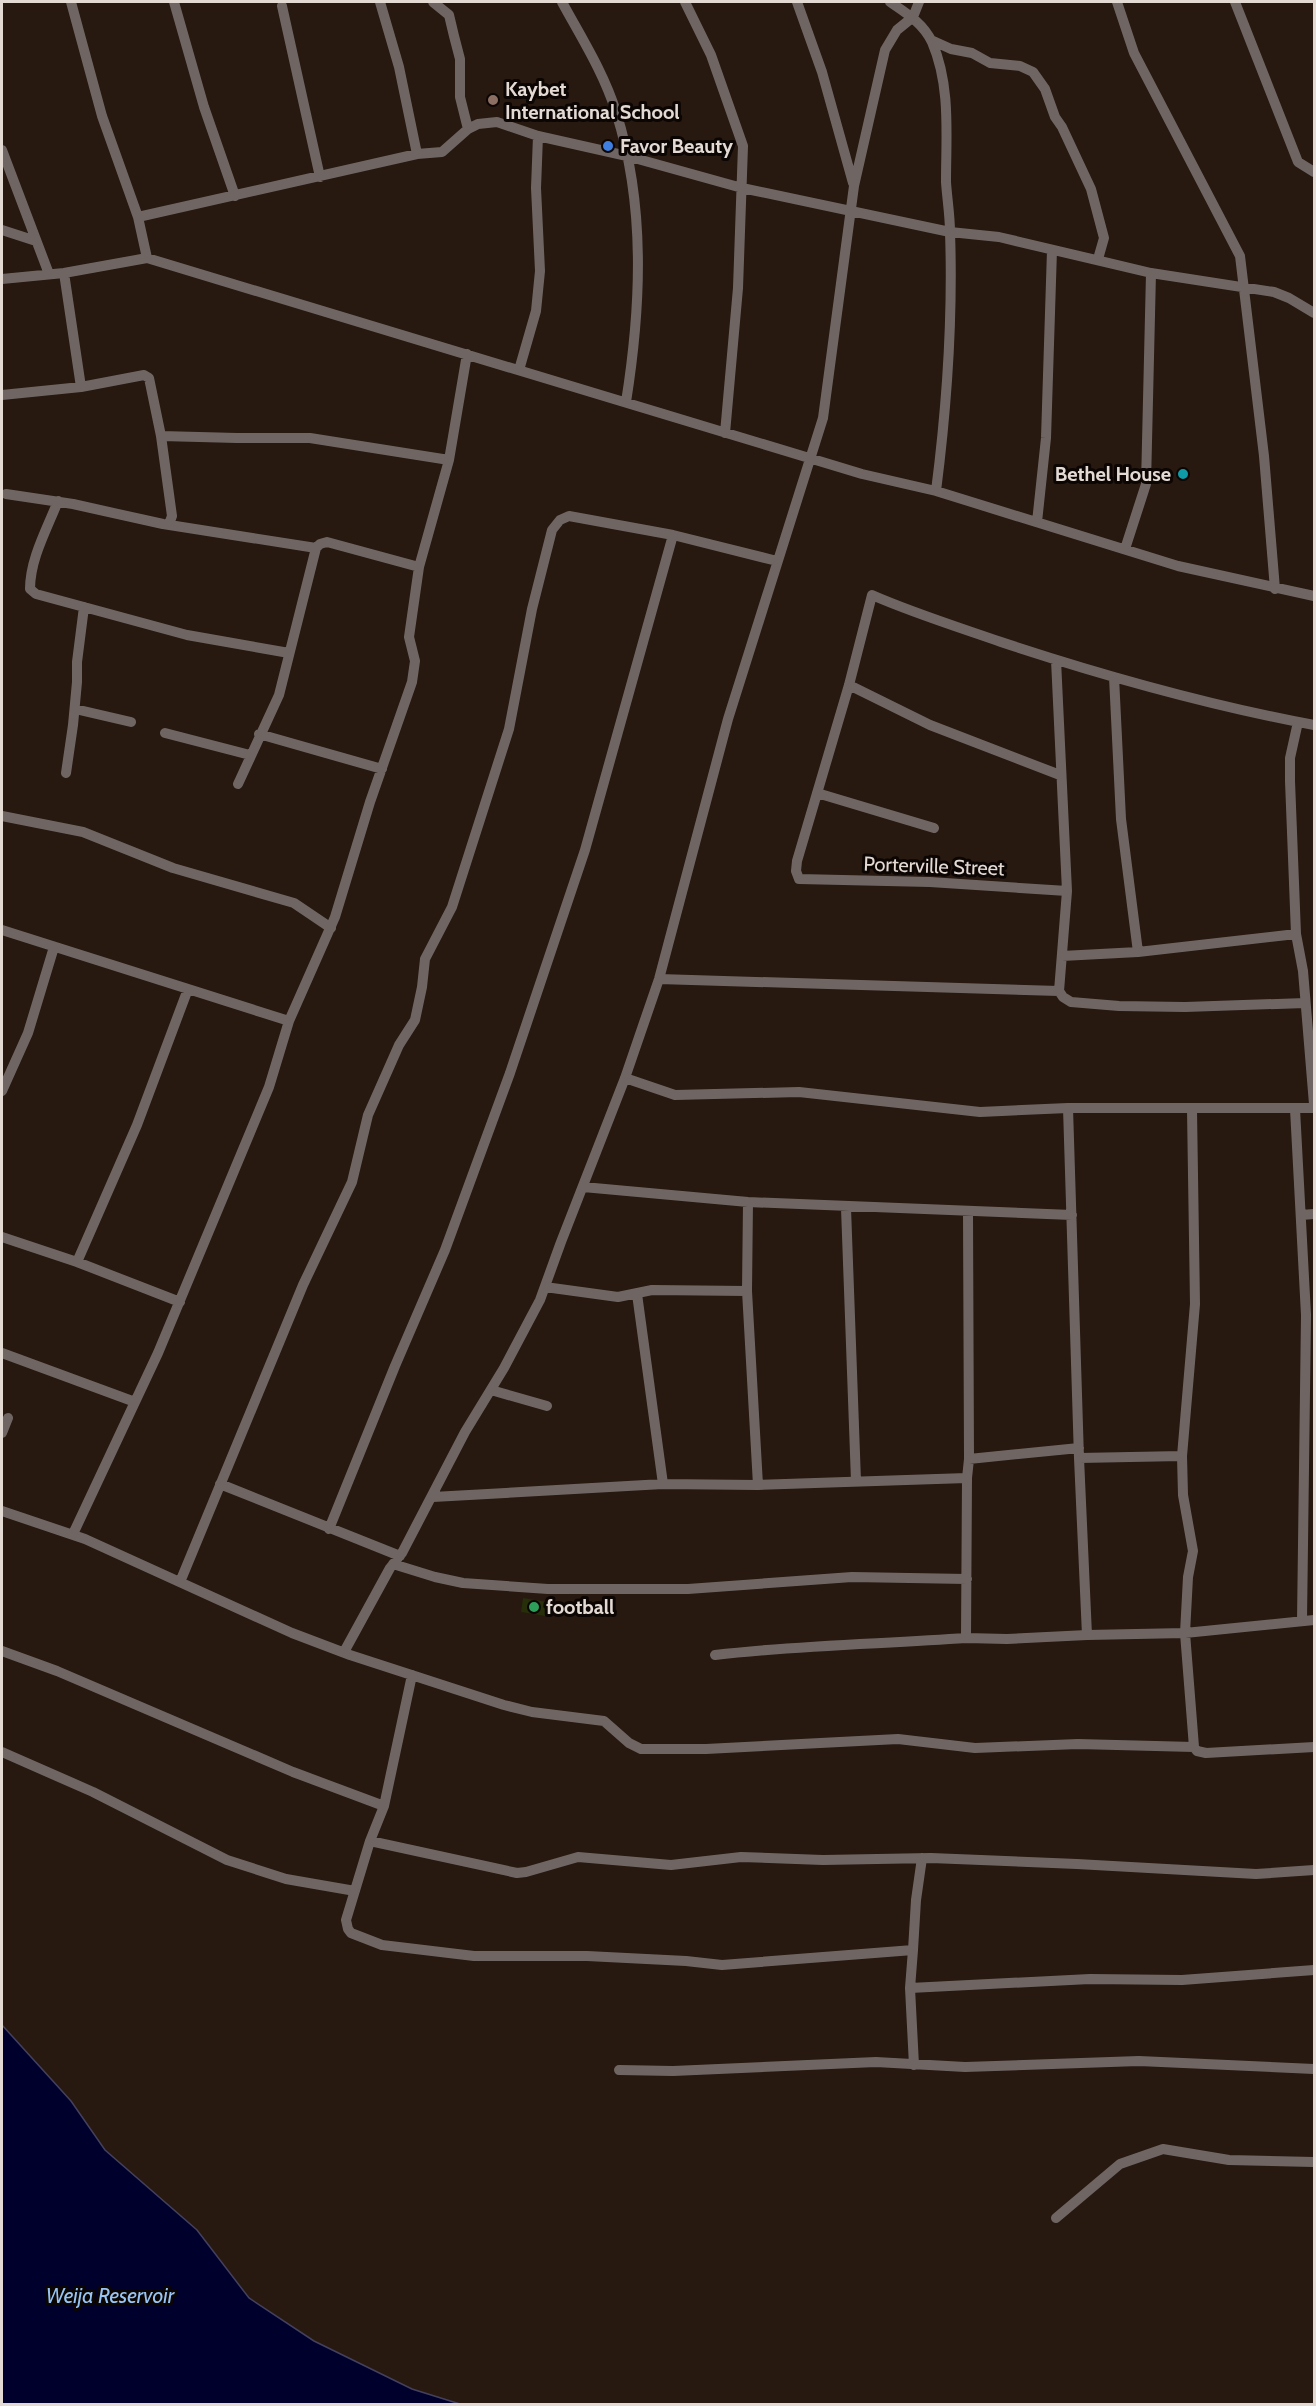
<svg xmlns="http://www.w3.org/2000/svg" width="1316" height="2406" font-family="Cabin,sans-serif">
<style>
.green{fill:#262e0a}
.water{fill:#00002d;stroke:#44415f;stroke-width:1.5}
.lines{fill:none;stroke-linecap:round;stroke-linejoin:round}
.minor{stroke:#6f6663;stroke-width:10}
.education-dot{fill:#8d6e63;stroke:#0b0503;stroke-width:2}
.shop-dot{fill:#3f7fe0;stroke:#0b0503;stroke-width:2}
.culture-dot{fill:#0f9aa8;stroke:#0b0503;stroke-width:2}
.leisure-dot{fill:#2e9e5b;stroke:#0b0503;stroke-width:2}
.labels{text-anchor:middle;stroke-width:6;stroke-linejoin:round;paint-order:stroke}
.poi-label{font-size:20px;font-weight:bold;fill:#e4dad4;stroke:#0b0503;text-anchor:start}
.street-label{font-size:20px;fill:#e4dad4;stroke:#0b0503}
.water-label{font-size:21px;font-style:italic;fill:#96c5f5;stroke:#0b0503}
</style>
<rect width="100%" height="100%" fill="#271810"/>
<path class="green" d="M523,1598L547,1602L545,1616L521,1612Z"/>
<path class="water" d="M2,2025L71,2101L105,2150L197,2230L249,2298L314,2341L412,2389L460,2404H2Z"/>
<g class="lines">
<path class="minor" d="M71,2L102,116L138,217L147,258
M174,2L204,107L235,196
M380,2L399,67L417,154
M433,2L449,15L454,36L460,59V97L468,129
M562,2C581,37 604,73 616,112C646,206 641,307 626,402
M685,2L711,55L743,146L738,288L725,433
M797,2L822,72L853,183
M890,2C906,13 923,23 932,42C951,86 946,135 946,182C947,198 950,215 950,232C953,318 947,405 936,491
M1117,2L1134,53L1240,256L1264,456L1275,589
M1235,2L1298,162L1314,172
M282,6L320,177
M931,40L951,49L972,53L990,63L1020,66L1033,72L1045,89L1055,117L1062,127L1091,189L1104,238L1098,259
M2,150L49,274
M138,217L417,154L442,152L468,129L478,124L497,122L538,136L627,156L742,188L950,232L999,237L1151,273L1274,292L1289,298L1314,313
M2,230L36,241
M64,273L81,387
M2,279L64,273L147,258L862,474L936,491L1178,566L1314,596
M519,370L536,311L540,271L536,188L538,136
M2,395L81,387L144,375L149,378L161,436L172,516L169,524
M161,436L237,438H310L449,460
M6,494L73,504L163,524L316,548
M58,501C47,529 30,559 30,589L36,594L187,635L289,653
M1037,522L1046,438L1052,250
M1125,549L1146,484L1151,273
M1056,660L1067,891L1059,991L1063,997L1071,1002L1119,1006L1185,1007L1305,1003
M1114,677L1121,819L1138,952
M849,685L930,725L1060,775
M75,709L131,722
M1298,722L1290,758V781L1296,934L1303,971L1314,1104
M165,733L250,755
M259,734L382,769
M66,773L73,725L77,682V662L84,607
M238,784L279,695L316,548L320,544L327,542L419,567
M817,793L934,828
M2,816L83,832L173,868L294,903L331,928
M1067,891L930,882L799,879L796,871L797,861L849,685L872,595C913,613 958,627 1001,642C1104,676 1208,705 1314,725
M2,930L289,1021
M1062,956L1138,952L1296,934
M659,979L1059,991
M625,1078L675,1095L799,1092L980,1112L1068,1108H1314
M2,1091L28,1033L54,947
M1068,1108L1079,1458L1087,1635
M1295,1109L1306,1315L1302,1621
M1192,1110L1195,1304L1182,1456L1183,1495L1193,1551L1188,1577L1185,1633L1194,1747L1197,1751L1206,1753L1314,1747
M583,1187L748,1202L1072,1215
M748,1202L747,1291L758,1485L967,1478
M846,1208L856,1481
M968,1211L969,1459L967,1478L966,1638L1007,1639L1087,1635L1185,1633L1314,1620
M1301,1215L1314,1214
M2,1237L77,1262L180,1302
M77,1262L137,1125L188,989
M545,1287L618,1297L652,1290L747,1291
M637,1294L663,1484
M2,1353L135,1402
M491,1390L547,1406
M2,1433L8,1418
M1079,1458L1182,1456
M969,1459L1079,1448
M220,1484L400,1556
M433,1497L663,1484L758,1485
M2,1511L85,1539L292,1633L350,1655L504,1705L532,1712L604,1721L629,1743L641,1749H706L898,1739L975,1748L1078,1744L1194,1747
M329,1529L395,1366L445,1250L510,1073L585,850L673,535
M73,1534L158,1353L269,1087L289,1021L335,917L370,802L412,682L415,661L409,637L419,567L449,460L467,354
M393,1564L435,1577L463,1583L548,1589H688L852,1577L967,1579
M180,1582L303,1285L352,1182L368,1115L399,1045L415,1020L422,987L425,959L452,907L509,729L532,609L552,530L560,520L569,516L673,535L777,561
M2,1651L57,1671L293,1772L384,1806
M344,1652L390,1568L402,1553L465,1432L504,1368L540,1300L561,1242L625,1078L659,979L728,719L823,418L854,186L885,50L897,30L913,17L919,2
M715,1655C798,1645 882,1644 966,1638
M412,1675L384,1806L370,1841L346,1920L348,1929L351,1933L382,1945L474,1956H587L686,1961L722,1965L913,1950L916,1900L922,1858
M2,1752L93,1792L227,1860L286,1879L355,1891
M370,1841L517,1873L526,1872L578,1857L671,1865L741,1857L823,1860L931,1858L1077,1864L1256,1874L1314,1870
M913,1950L910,1988L914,2065
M910,1988L1090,1979L1182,1980L1314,1970
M619,2070L673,2071L876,2062L965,2067L1139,2061L1314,2069
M1056,2218L1120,2164L1163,2149L1229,2160L1314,2162"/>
</g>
<circle class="education-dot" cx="493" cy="100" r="6"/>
<circle class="shop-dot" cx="608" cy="146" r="6"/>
<circle class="culture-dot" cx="1183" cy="474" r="6"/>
<circle class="leisure-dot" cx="534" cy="1607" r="6"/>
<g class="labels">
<g class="poi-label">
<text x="505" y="96">Kaybet<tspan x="505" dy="23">International School</tspan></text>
<text x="620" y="153">Favor Beauty</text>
<text x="1171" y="481" text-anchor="end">Bethel House</text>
<text x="546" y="1614">football</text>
</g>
<g class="street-label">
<text transform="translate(934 866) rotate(2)" y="7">Porterville Street</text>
</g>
<g class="water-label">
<text x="110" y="2303">Weija Reservoir</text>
</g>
</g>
<rect width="1316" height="2406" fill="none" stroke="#e4dad4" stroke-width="6"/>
</svg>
